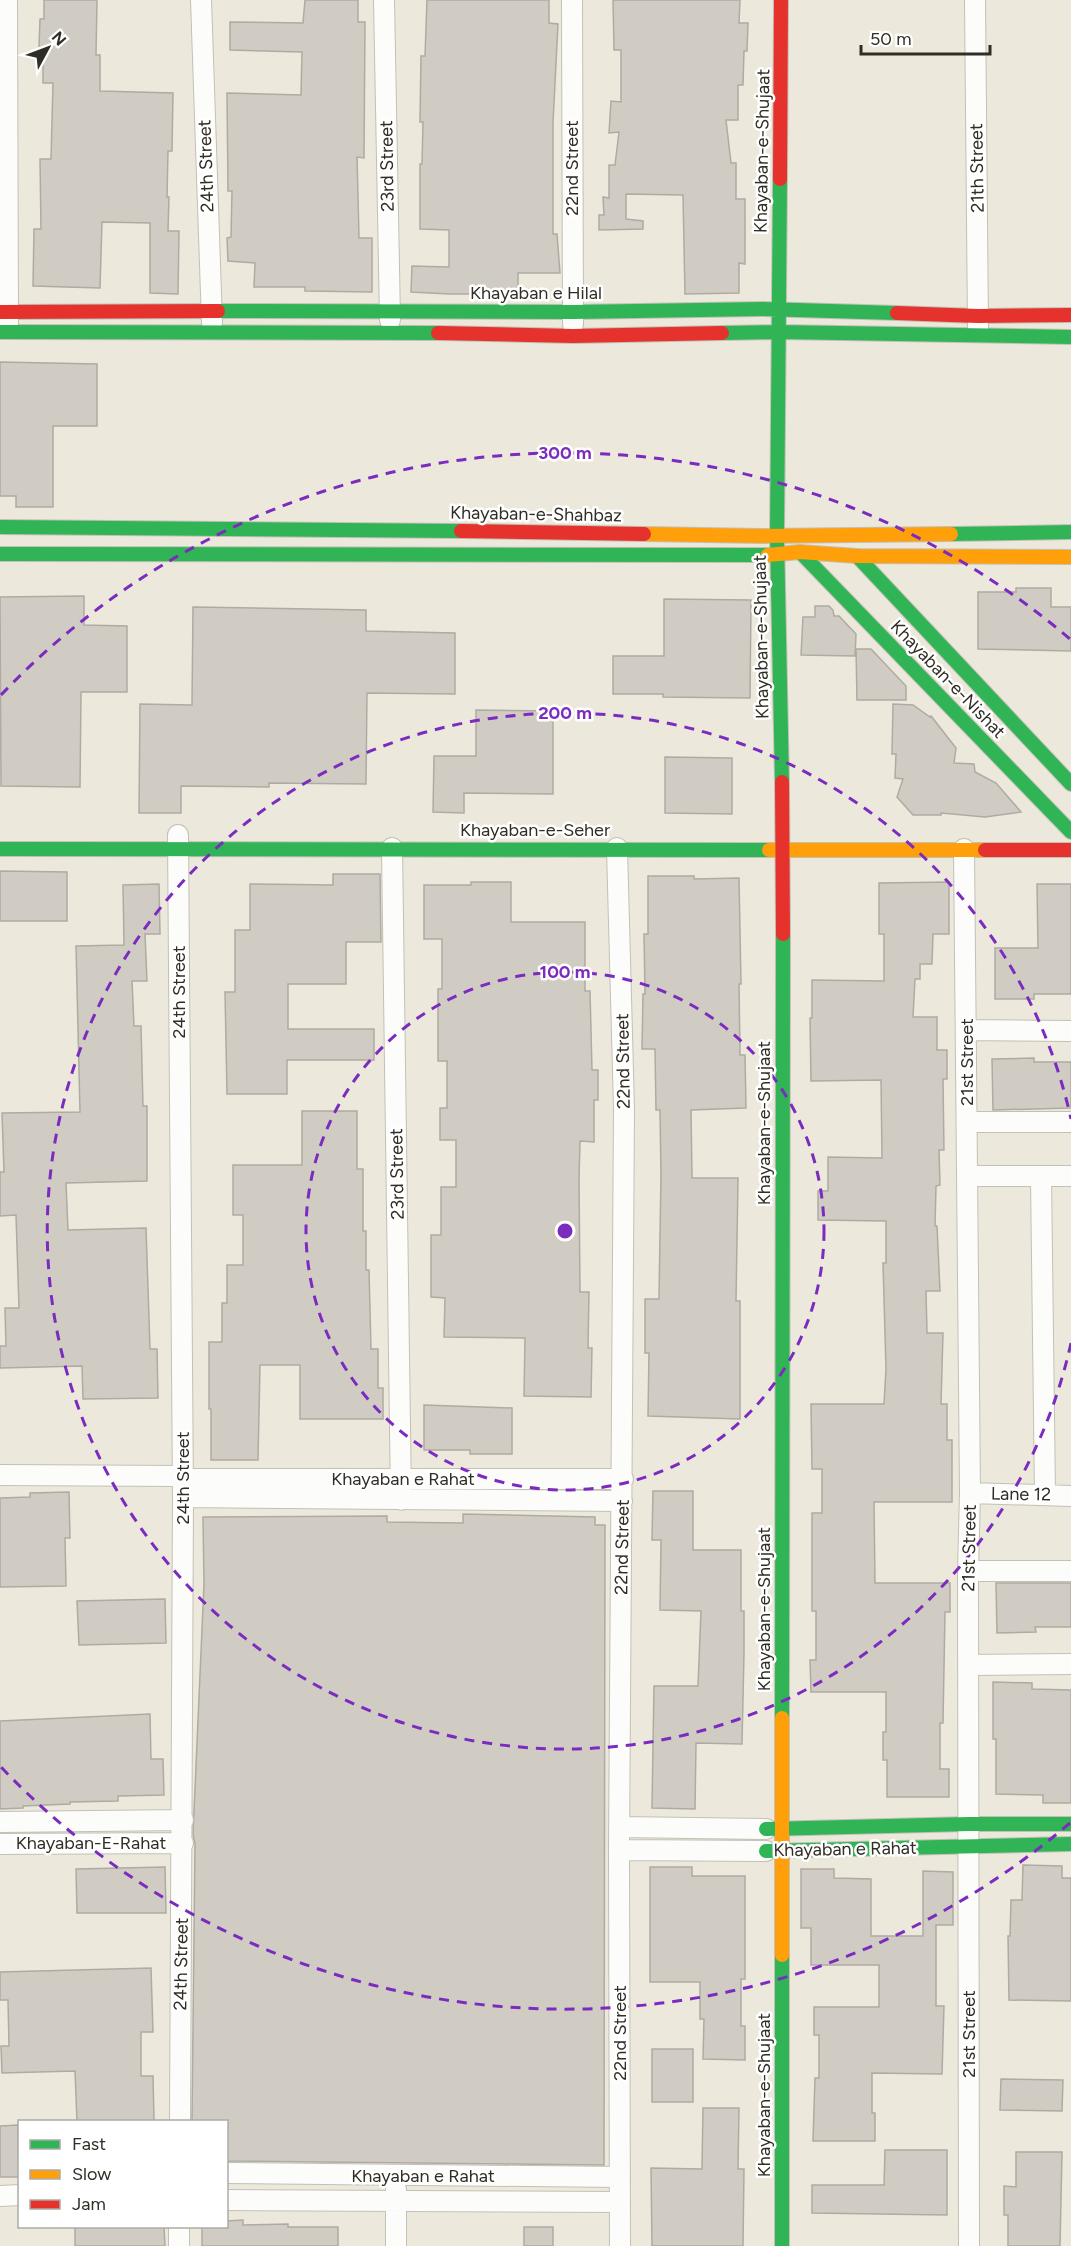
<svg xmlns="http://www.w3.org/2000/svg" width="1071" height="2246" font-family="Figtree,sans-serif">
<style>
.building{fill:#d0ccc3;stroke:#aeaba2;stroke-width:1.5}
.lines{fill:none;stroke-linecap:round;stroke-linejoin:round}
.street-casing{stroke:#c3c0b6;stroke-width:22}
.fast-casing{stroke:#c3c0b6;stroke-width:16}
.slow-casing{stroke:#c3c0b6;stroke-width:16}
.jam-casing{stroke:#c3c0b6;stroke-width:16}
.street{stroke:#fcfcfa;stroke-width:20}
.fast{stroke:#30b455;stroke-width:14}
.slow{stroke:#ff9f0a;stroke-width:14}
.jam{stroke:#e5322d;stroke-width:14}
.ring{fill:none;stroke:#7b2cbf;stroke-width:3;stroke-dasharray:10 8}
.labels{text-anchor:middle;stroke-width:5;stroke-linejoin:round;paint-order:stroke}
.street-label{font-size:18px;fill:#302d24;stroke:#fff}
.centre{fill:#7b2cbf;stroke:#fff;stroke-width:3}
.ring-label{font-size:18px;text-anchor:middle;font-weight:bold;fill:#7b2cbf;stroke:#fff;stroke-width:5;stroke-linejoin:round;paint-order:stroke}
</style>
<rect width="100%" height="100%" fill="#ece8dc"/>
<path class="building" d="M44,0H97L96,55H100V91L173,93L172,151H168L167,197H169L168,231H179L178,294L150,293V223L102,222L100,288L33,286L34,229H41L40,159H51L53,83H43V48L39,47L40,19H44Z
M305,0H358V22H365L364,158L357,157L358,196L359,238H372V292L305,291V287H254L255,263L228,261L227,238L231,237L232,191H228L227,93L301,95L302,52L230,50V22L303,23Z
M427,0H549V23L558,24L553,123V234H557L560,273H518V291H479V294H450L411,292L412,266L449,267V230L420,229V164H422L423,122H420L421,56H425Z
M613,0H740L739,23H748L747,51H744L743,85H738V120H726L731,163H736V199H745V264L739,263V293L685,294L683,195L626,194V219L643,221V229L599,230V215H604L603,197L609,198V165H615L619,132L609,133L611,101L621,102V50H614Z
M0,362L97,364V426H53V507H16V496H0Z
M1016,588H1051V607H1071V651L978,649V592H1016Z
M84,596V625L127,626V692H81L80,787L1,786L0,597Z
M664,599L751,600L750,698L663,697V694H613V656H664Z
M815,606H829L833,610L834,616H839L856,634L855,656L801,655L803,617H815Z
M193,607L366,610V631L455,633V694L367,693L366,784L269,783V787L181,786V813H139L140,704L192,705Z
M856,649H871L906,686V700H857Z
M893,704L913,705L930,717L931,716L956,748L954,763L974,764L975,772L996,783L1021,812L985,817L941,813V815H913L897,797L903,779L895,778L896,754H892Z
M476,710L553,711V794L464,793V813L433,812L434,756H476Z
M665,757L732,758V814L665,813Z
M0,871L67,872V921H0Z
M333,874H380L381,942H346V984H288V1029H374V1060H287V1094H227L225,992H235V930H250V884L333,885Z
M648,876H694V879L739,878L741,984H739L740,1055H745L746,1108L691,1110L692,1178H738L736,1301H740V1419L648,1416L649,1353H645V1299H659L661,1175L660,1110H656L655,1049H642L643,994H645L644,934H648Z
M471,882H511V922H585V991H590L592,1070H598V1100H594V1142L580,1141L579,1179L580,1292H589L588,1348H592L591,1397L524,1396L525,1338L444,1337L445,1298L431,1297V1235H441V1187H456V1140H440V1108H447V1061H438V989H442V939H424V885H471Z
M949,882V934H933L932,964H920V979H915L913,1017H937V1050H947V1079H943L944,1150H939L940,1185L936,1186L935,1226H937L940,1291H926L927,1333H943L941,1404H947V1440H952V1502H874L875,1583H950V1612H945L943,1723H940V1769H949V1797H887V1760H883V1732H886V1692H811L810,1660H816V1611H812V1513H822V1469H812L811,1404H884L886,1369L883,1263H886V1221L818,1220V1191H828V1157L882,1158L881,1080L811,1081L810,1018H812V980L884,981V934H879V883Z
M159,884L160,934H145L147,981H132L134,1026H141L143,1106H147V1181L66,1183L68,1230L146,1228L150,1349H157L158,1398L83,1399L82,1366L0,1368V1346H6L5,1308H19L16,1215L0,1216V1172H4L2,1113L80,1112L76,946L124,945L123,885Z
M1037,884H1071V994H1034V999H995V948H1038Z
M1034,1058V1062H1071V1108L993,1110L992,1059Z
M302,1111H357V1169H363V1231H366V1270H369L371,1349H378V1388H383V1419H300V1365H260L258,1460H211V1409H209V1342H222V1303H227V1265H243V1215H233V1165H302Z
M424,1405L512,1408V1454H470V1450H424Z
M653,1491H693V1550H741V1611H744V1653L742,1744L696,1743L695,1809L652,1808L654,1686H698L701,1611L660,1610L661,1540H652Z
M69,1492L70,1538H65L66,1586L0,1587V1498L30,1497V1493Z
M463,1514L595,1517V1525H605L604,2165L226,2161V2121H192L195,1844L193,1834L204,1584L203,1517L387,1516V1522L463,1523Z
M996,1583H1071V1627H1035L1036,1632L997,1633Z
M165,1599L166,1643L79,1645L77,1601Z
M993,1682L1032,1683V1689L1071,1690V1803H1043V1795L996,1794V1739H993Z
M150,1714L151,1759H163L164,1795L118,1796V1801L70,1802V1804L23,1806V1808L0,1809V1721Z
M1023,1865L1062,1866V1878H1071V2001L1009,2000L1008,1936H1010L1011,1900H1022Z
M165,1867L166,1913H77L76,1869Z
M650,1867H692V1876H745V1979H741V2026H745V2060L703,2059L704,2019H700V1982H650Z
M801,1869H834V1878L871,1879V1936H923V1871L953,1872V1925H936V2006H944L942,2074L872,2073V2113H875V2141H813L815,2078H819V2035H814V2007H879V1965H811V1928H801Z
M151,1968L153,2032H141V2076H153L154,2121H77L75,2071L2,2073L1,2046H9L8,2000H0V1972Z
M652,2049H693V2102H652Z
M1001,2079L1063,2080L1062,2111L1000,2110Z
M703,2108H739L738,2169H744L743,2246H652L651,2168L702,2169Z
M18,2125L19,2177H0V2126Z
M885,2150H947V2215L812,2213V2185H884Z
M1016,2152H1062L1060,2246H1008V2215H1004V2186L1016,2187Z
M243,2220V2225L288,2224V2227H338V2246H202V2226H226V2221Z
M75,2226H164L165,2246H75Z
M524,2227H553V2246H524Z"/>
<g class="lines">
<defs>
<path id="street" d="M7,0L8,324
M201,0L212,323
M384,0L390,320
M572,0L573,324
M975,0L978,328
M178,835L183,1497L180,2122
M392,848L401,1500
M617,848L624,1109L619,1850L620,2246
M964,849L970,1493L968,1571L969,2246
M967,1030L1071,1031
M968,1122H1071
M968,1176H1071
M1041,1177L1045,1495
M0,1475L183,1476
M183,1479H623
M970,1493L1071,1496
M183,1497L622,1501
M968,1571H1071
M969,1665L1071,1664
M0,1822L183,1820
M620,1827L766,1829
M0,1844L183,1843
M619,1850L766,1851
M226,2173L620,2177
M0,2196L20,2195
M226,2200L620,2202
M179,2226V2246
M396,2246V2189"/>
<path id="fast" d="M780,179L777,536L782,782
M218,311L573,312L763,309L897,313
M0,332L438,333
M722,333L779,332L1071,337
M0,527L461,531
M951,534L1071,532
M800,552L1071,832
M0,554L768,555
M857,556L1071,784
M0,849L769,850
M782,1718L783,934
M766,1829L969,1824H1071
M766,1851L1071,1844
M782,2246V1955"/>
<path id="slow" d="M644,534L762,536L951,534
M768,555L800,552L857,556L1071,557
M769,850H985
M782,1955V1718"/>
<path id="jam" d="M780,179L781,0
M0,312L218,311
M897,313L978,316L1071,315
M438,333L573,336L722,333
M461,531L644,534
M782,782L783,934
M985,850H1071"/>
</defs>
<use href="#street" class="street-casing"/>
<use href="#fast" class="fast-casing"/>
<use href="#slow" class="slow-casing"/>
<use href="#jam" class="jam-casing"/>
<use href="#street" class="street"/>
<use href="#fast" class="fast"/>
<use href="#slow" class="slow"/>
<use href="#jam" class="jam"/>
</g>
<g class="ring">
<circle cx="565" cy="1231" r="259"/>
<path d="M1071 1343A518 518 0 1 1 1071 1119"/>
<path d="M1070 1823A778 778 0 0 1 1 1767M1 695A778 778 0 0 1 1070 639"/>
</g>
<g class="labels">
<g class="street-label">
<text transform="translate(762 151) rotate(-89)" y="6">Khayaban-e-Shujaat</text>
<text transform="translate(206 166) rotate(-92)" y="6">24th Street</text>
<text transform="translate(387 166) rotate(-91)" y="6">23rd Street</text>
<text transform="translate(572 168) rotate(-90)" y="6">22nd Street</text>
<text transform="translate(977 168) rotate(-91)" y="6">21th Street</text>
<text x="536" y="299">Khayaban e Hilal</text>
<text transform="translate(536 514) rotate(1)" y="6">Khayaban-e-Shahbaz</text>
<text transform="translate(761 637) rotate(-91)" y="6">Khayaban-e-Shujaat</text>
<text transform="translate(948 679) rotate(46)" y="6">Khayaban-e-Nishat</text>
<text x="535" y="836">Khayaban-e-Seher</text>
<text transform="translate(179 992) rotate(-90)" y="6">24th Street</text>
<text transform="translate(623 1061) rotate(-91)" y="6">22nd Street</text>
<text transform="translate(967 1062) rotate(-90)" y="6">21st Street</text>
<text transform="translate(764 1123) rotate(-90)" y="6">Khayaban-e-Shujaat</text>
<text transform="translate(397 1174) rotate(-91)" y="6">23rd Street</text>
<text transform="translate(183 1478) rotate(-90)" y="6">24th Street</text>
<text x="403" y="1485">Khayaban e Rahat</text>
<text transform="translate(1021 1494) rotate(1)" y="6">Lane 12</text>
<text transform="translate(622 1547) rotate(-89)" y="6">22nd Street</text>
<text transform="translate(969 1548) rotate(-89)" y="6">21st Street</text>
<text transform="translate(764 1609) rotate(-90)" y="6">Khayaban-e-Shujaat</text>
<text x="91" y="1849">Khayaban-E-Rahat</text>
<text transform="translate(845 1849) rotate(-1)" y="6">Khayaban e Rahat</text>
<text transform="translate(181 1964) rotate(-89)" y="6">24th Street</text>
<text transform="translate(620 2033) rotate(-90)" y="6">22nd Street</text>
<text transform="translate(969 2034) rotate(-90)" y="6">21st Street</text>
<text transform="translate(764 2095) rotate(-90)" y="6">Khayaban-e-Shujaat</text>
<text x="423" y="2182">Khayaban e Rahat</text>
</g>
</g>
<circle cx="565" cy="1231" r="9" class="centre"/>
<g class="ring-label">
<text x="565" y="459">300 m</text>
<text x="565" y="719">200 m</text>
<text x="565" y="978">100 m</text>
</g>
<rect x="18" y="2120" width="210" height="108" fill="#ffffff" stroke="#acaba7" stroke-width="1.5"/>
<rect x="30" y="2140" width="30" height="9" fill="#30b455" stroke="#acaba7" stroke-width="1.5"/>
<text x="72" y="2150" font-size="18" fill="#302d24">Fast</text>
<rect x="30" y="2170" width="30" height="9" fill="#ff9f0a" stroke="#acaba7" stroke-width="1.5"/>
<text x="72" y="2180" font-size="18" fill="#302d24">Slow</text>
<rect x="30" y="2200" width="30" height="9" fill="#e5322d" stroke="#acaba7" stroke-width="1.5"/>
<text x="72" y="2210" font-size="18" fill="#302d24">Jam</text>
<g transform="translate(48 48) rotate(49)" stroke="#ffffff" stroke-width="4.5" paint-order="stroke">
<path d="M0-4.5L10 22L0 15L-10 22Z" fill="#302d24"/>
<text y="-9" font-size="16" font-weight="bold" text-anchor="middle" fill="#302d24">N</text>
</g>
<path d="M861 45v9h129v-9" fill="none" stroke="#302d24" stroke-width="3"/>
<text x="870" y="45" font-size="18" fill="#302d24" stroke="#ffffff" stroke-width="4.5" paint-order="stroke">50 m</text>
</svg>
